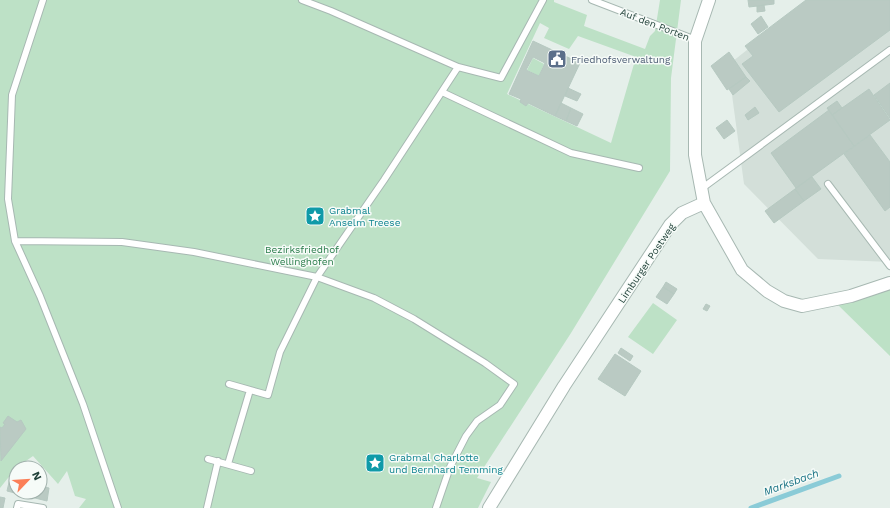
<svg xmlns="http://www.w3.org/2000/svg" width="890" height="508" font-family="'Work Sans',sans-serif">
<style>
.built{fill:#d3dfd9}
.green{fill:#bde1c6;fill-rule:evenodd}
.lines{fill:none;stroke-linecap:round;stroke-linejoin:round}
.stream{stroke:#8acbd7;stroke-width:5}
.building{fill:#bacac3;stroke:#b6c9c1;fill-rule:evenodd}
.service-casing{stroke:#a7b8b2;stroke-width:8}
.minor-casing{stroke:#a7b8b2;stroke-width:14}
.service{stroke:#fff;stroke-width:6}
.minor{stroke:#fff;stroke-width:12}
.labels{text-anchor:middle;stroke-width:3;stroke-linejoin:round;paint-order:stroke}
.street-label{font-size:10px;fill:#22423a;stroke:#f6fbf8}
.service-label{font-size:10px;fill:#4e5e75;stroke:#f6fbf8;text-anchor:start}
.culture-label{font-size:10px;fill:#0d838f;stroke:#f6fbf8;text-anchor:start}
.park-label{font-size:10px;fill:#297c4a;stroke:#f6fbf8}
.water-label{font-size:11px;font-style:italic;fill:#177183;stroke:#f6fbf8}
</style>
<rect width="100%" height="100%" fill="#e5efea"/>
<path class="built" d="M810,0H890V262L818,259L744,184L728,65Z"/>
<path class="green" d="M0,0H554V2L587,15L584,26L645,49L650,36L655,31L660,0H681L671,78L670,171L571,333L477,478L491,482L478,508H79L86,499L75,496L67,471L58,484L33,456L16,468L0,488ZM540,23L549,28L544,38L569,49L578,36L636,57L611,143L507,94Z
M533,58L544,64L539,76L527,70Z
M890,288V356L837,304Z
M653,303L677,320L653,354L628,337Z"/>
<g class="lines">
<path class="stream" d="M751,508L839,476"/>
</g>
<path class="building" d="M748,0H774V4L749,7Z
M806,0H890V30L779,112L742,64L753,56L745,46Z
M764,5L765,11L757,12V6Z
M761,16L768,27L758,34L751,24Z
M533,41L580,63L555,116L528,103L526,106L520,102L521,99L509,94ZM533,57L545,63L539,76L526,70Z
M729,52L746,77L727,90L711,66Z
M746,77L750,81L733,95L729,89Z
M890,83V118L874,95Z
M568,88L581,94L577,101L565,96Z
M869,89L890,120L854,146L832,115Z
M837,101L842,108L832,115L827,108Z
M561,103L571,108L566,121L555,116Z
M755,107L759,113L748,120L745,115Z
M571,108L583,114L577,126L566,121Z
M829,110L854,146L796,188L771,153Z
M727,120L735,131L724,139L716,128Z
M870,135L890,162V207L885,211L844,154Z
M812,177L821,189L804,201L795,189Z
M795,189L804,201L774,223L765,211Z
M666,282L677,289L674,294L663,287Z
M663,287L674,294L667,304L656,297Z
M706,304L710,306L707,311L703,309Z
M621,348L633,356L630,361L618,353Z
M615,354L641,371L625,396L598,379Z
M8,416L17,422L21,420L26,429L1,461L0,427L2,428L5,424L3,423Z
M10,478L16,480V492H40V486L49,488L47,501L7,491Z
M0,497L5,498L3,508H0Z"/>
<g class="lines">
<defs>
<path id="service" d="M43,0L12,95L8,199L15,241L40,296L83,404L118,508
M302,0L331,11L458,67L501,78L543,0
M592,0L696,40
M442,92L571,153L639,168
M828,184L890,266
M701,189L890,50
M15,241L122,242L194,252L317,277L374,298L414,319L485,363L514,384L500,405L477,421L466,436L450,467L436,508
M229,384L268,395L280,352L317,277L384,180L458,67
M208,459L251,471
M228,464L250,390
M17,508L18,504L43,508
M207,508L218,461"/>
<path id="minor" d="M709,0L695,41V155L704,203L742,270L767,291L784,301L802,306L851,296L890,283
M489,508L564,386L670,225L682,213L704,203"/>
</defs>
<use href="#service" class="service-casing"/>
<use href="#minor" class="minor-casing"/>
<use href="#service" class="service"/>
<use href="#minor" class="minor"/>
</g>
<defs>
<symbol id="civic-square" viewBox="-11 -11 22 22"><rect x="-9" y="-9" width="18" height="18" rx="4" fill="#5c6f8a" stroke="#f6fbf8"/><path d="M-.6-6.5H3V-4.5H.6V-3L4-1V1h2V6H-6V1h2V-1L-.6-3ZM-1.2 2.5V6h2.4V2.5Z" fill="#fff"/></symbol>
<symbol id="sight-square" viewBox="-11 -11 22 22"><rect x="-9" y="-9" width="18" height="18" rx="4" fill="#0f9aa8" stroke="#f6fbf8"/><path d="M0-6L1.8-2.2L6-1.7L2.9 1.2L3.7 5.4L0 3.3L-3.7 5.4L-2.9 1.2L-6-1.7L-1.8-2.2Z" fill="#fff"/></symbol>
</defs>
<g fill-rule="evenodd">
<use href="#civic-square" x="546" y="48" width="22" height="22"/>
<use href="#sight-square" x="304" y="205" width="22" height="22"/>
<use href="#sight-square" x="364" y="452" width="22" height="22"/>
</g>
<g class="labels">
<g class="street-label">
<text transform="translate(655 24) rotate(21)" y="4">Auf den Porten</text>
<text transform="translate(646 263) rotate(-56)" y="4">Limburger Postweg</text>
</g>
<g class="service-label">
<text x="571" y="63">Friedhofsverwaltung</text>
</g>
<g class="culture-label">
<text x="329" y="214">Grabmal<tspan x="329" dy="12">Anselm Treese</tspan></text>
<text x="389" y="461">Grabmal Charlotte<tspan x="389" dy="12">und Bernhard Temming</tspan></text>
</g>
<g class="park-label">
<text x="302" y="253">Bezirksfriedhof<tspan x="302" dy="12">Wellinghofen</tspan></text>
</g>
<g class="water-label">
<text transform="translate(791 482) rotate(-20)" y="4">Marksbach</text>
</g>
</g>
<g transform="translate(28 480) rotate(65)"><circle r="19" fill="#f6fbf8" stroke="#a1b1ac"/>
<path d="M0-3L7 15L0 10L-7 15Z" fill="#fb7f57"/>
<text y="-6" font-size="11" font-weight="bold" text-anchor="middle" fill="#22423a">N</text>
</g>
</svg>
